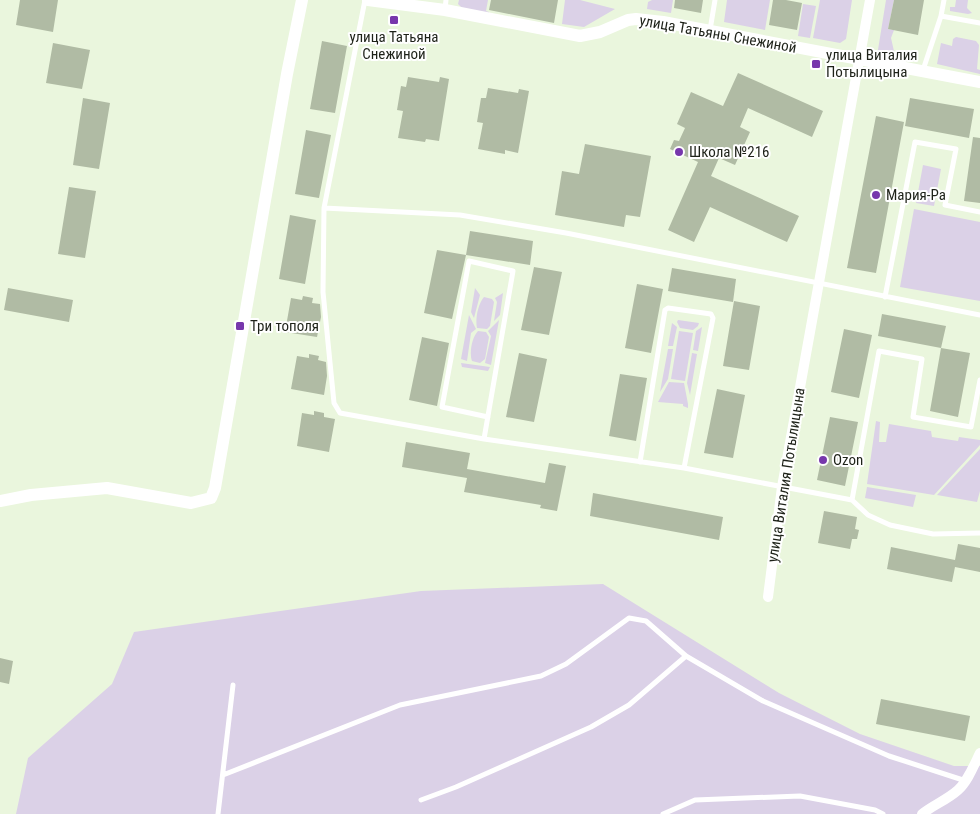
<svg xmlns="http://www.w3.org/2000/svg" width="980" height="814" font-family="'Roboto Condensed',sans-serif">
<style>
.green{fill:#dbd1e7}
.building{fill:#b0bba4}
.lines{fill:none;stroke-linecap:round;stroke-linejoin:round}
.service{stroke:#fff;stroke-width:5}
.minor{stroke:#fff;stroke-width:10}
.tertiary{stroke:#fff;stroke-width:12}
.poi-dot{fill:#7737ac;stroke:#fff;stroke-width:2}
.labels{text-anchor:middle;stroke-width:4;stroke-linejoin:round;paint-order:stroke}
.street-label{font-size:15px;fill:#1e2219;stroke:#fff}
.poi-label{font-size:15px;fill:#1e2219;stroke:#fff;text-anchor:start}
</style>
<rect width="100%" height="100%" fill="#eaf6dd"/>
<path class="green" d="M459,0H488L486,11L489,12V15L462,8L458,4Z
M565,0H580L615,9L584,27L562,24Z
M652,0H673L671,13L647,9L648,2Z
M727,0H770L765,30L724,22Z
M820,0H852L846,39L840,43L813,38Z
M886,0H894L888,29L894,30L891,38L896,60L877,56Z
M956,0H968L967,8L972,13L968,14L950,11V7H955Z
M803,4L816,6L810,38L798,36Z
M956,37L976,41L979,45L977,69L980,70V74L937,64L941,43L952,46L953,39Z
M923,165L941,169L934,206L916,203Z
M914,209L980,222V301L900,287Z
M475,288L480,295L474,318L471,312Z
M503,293L500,315L494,321L497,302L495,298Z
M484,297L492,299L494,302L490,326L487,329L477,328C475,319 478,304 484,297Z
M469,315L476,329L471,333L467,361L461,359Z
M499,320L491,365L485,363L491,336L488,331Z
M678,320L699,323L698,326L693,330L680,328L677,322Z
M672,323L677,327L673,346H668Z
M702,327L698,351L693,350L696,331Z
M478,331L486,332L489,337L485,359L480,363L472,361C469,353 472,337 478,331Z
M679,331L693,333L685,381L671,379Z
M668,349H673L668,379L660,392Z
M692,353L697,354L690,395L687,383Z
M461,363L490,367L488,371L462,367Z
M669,382L684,383L688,404V408L683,406V404L658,402Z
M876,421L880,422L879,442H886L889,424L931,431L932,437L958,441L959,437L980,440V445L934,495L867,484Z
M980,449V491L977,502L937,495Z
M867,487L916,495L913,507L865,498Z
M603,584L779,693L860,734L954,766H980V814H16L28,758L112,684L134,632L421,591Z"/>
<path class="building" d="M20,0H58L53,32L16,25Z
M491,0H558L554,23L489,10Z
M675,0H703L701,13L674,8Z
M773,0H786L802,3L797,30L769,25Z
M894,0H924L918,35L888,29Z
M322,41L347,46L335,113L310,109Z
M53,43L90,50L82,89L46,83Z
M738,73L823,111L812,137L748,108L740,127L750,132L735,165L719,158L711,176L799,216L787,242L710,207L694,242L668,230L698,162L670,149L674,140L679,141L685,128L677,124L691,92L723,106Z
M408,77L439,82L440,77L449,79L439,141L426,139L425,142L398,138L403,111L397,110L401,86L406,87Z
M488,88L518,93L519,89L529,91L518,153L505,150V154L478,149L483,123L477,122L481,98H486Z
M83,98L110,103L99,169L73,165Z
M910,98L974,109L969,138L905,126Z
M876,116L904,122L876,273L847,268Z
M306,130L331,135L319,198L295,194Z
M973,137L980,138V203L964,201Z
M585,144L651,156L640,217L626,215L624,227L555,215L562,171L579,174Z
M69,187L96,191L85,258L58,254Z
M290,215L316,220L305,284L279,279Z
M470,231L533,241L530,265L466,255Z
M437,250L466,255L452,319L424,313Z
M534,267L562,272L549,335L521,330Z
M672,268L736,279L733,302L668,291Z
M637,284L663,289L651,353L625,348Z
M8,288L73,300L69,322L4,310Z
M303,296L313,298L312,303L320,304L321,317L317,337L285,332L291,298L302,300Z
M734,301L760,306L749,370L723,366Z
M882,314L946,326L941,348L878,336Z
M844,329L872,335L859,398L831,392Z
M422,337L449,343L437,406L409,400Z
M941,348L970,353L958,417L930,411Z
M519,353L547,359L534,422L506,417Z
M309,354L319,356L318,360L326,362L327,376L324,395L291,389L297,356L309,358Z
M620,374L647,378L636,441L609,436Z
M717,389L745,395L733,458L704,453Z
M314,411L324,413V417L335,419L329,452L297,446L302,413L314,415Z
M830,417L858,422L845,486L817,480Z
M406,442L470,453L467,469L545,483L549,463L566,466L557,511L540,508L541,505L464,492L467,478L402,467Z
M593,493L723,517L719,540L590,516Z
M824,511L857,517L855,529L859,530L857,539H852L850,549L818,543Z
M958,544L980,548V572L955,567L952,582L887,569L891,547L955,560Z
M0,658L13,661L9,684L0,682Z
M881,699L970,716L965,741L876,724Z"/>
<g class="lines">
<path class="service" d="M365,0L324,208L323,292L334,403L340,413L484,439L684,468L852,500L868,515L890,525L933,534L980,533
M445,9L446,0
M941,16L980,23
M710,30L715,0
M923,70L941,16L944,0
M324,208L460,215L566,233L980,315
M885,297L915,142L956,149L945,205L980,212
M484,439L513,271L469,261L442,407L488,417
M640,462L665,310L668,308L711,314L713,318L684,468
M852,500L879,351L922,359L913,417L971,427L980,380
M223,775L400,705L541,676L566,664L629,618L646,621L686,656L763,701L889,756L966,781
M421,800L456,787L591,727L629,705L686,656
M218,814L233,685
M663,814L695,800L800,796L875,810L883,814"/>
<path class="minor" d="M768,597L782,487L870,0
M922,814C933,805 947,800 958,790C968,781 974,765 980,753"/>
<path class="tertiary" d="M368,0L445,10L580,36L600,32L628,20L636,19L663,22L980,82
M0,501L31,495L107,488L191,503L211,498L215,488L287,74L302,0"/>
</g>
<g class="poi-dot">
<rect x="389" y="15" width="10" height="10" rx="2.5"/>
<rect x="811" y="59" width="10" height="10" rx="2.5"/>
<circle cx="679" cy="152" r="5"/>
<circle cx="876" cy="195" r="5"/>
<rect x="235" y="321" width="10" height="10" rx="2.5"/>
<circle cx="823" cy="460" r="5"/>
</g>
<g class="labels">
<g class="street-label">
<text transform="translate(718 34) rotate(10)" y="5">улица Татьяны Снежиной</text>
<text transform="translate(786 475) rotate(-81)" y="5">улица Виталия Потылицына</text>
</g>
<g class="poi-label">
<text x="394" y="42" text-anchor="middle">улица Татьяна<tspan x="394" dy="17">Снежиной</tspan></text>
<text x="826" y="60">улица Виталия<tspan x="826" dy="17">Потылицына</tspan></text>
<text x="689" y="157">Школа №216</text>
<text x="886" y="200">Мария-Ра</text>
<text x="250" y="331">Три тополя</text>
<text x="833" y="465">Ozon</text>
</g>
</g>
</svg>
